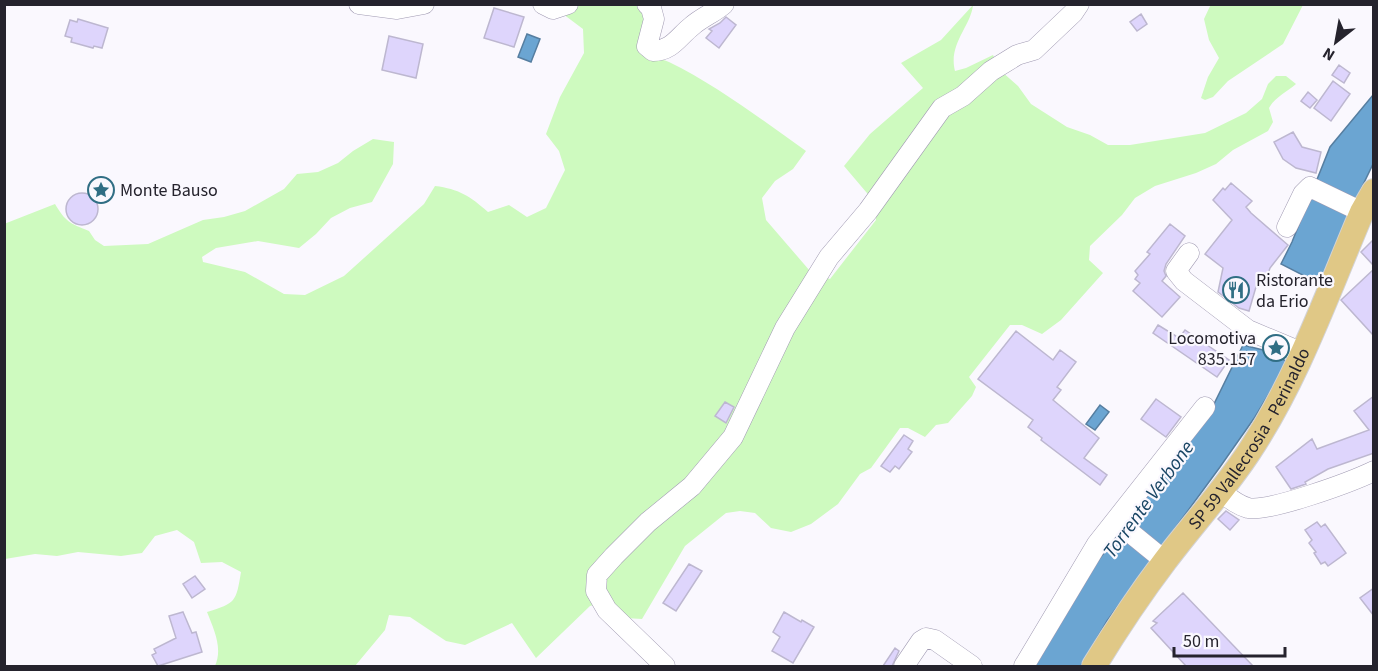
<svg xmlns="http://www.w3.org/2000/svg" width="1378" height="671" font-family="'Source Sans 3',sans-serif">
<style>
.green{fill:#cefabf}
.water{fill:#6ba5d2;stroke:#567ea0;stroke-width:1.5}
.building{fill:#ded5fc;stroke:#bdb7d0;stroke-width:1.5}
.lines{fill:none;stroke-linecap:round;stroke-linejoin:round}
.minor-casing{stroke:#a09ab2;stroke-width:21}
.major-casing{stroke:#d3d3d5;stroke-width:26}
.minor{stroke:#fff;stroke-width:20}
.major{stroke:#e0c886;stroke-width:24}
.labels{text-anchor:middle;stroke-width:4.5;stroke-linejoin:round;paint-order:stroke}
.poi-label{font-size:18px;fill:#25232d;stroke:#faf8fe;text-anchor:start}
.street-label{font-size:18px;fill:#25232d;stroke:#faf8fe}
.water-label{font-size:20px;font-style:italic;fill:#194564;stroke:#faf8fe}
</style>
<rect width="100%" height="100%" fill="#faf8fe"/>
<path class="green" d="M1211,4L1303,5L1283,44L1228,81L1213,97L1205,100L1201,98L1208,77L1219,58L1209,40L1204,19Z
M551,5H638C651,21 646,27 639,44L643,55C651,59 661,58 669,62C718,86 762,120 806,151L793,169L775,181L762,198L766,220L810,271L830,279L876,220L872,199L844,166L870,134L923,88L901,63L941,40L973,5C971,26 948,44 955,71L966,68L993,55L1001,71L1018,86L1031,104L1067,127L1090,135L1108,145H1130L1205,133L1246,113L1262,99L1268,84L1276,76H1286L1296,84C1287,92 1275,97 1269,108L1273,122L1268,131L1233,150L1216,164L1196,173L1155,186L1135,198L1122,215L1090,246L1089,260L1103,273L1061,320L1042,334L1022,325H1010L969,377L976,387L972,396L948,423L936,425L925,437L908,428H900L871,468L860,474L838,504L811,524L791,532L771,528L755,513L740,511L726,513L685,546L642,619L625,618L607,601L590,606L536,658L512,623L465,645L446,641L410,617L389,615L385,630L355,666H215C223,648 214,630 207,612C236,603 236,602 241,572L222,562L201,563L194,542L177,530L155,536L142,553L121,556L78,552L57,556L35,554L5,559L4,224L55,204C66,222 69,223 89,231L95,240L104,246L148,244L203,220L224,217L245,211L284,189L297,174L318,172L338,163L353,151L373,139L394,142L393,164L372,202L350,208L331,218L316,234L299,248L258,241L216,248L202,257L203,262L245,272L284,294L305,295L344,276L424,204L435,186C459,189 470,196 488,212L509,205L527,217L546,208L565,170L559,151L546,134L560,97L584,53L583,29Z"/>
<path class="water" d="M527,34L540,39L531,62L518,57Z
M1373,95V164L1346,220L1322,285L1281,264L1292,242L1330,147Z
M1243,345L1267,351L1288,362L1255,417L1220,467L1107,621L1081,666H1031L1072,595L1209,414Z
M1100,405L1109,412L1095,430L1086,424Z"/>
<path class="building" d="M494,8L524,17L514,47L484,38Z
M1141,14L1147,24L1137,31L1130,22Z
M726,17L736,25L719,48L706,38L712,31L709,29L720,23Z
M78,19L108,28L102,48L94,46L93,48L71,42L72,38L65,36L70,20L77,22Z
M389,36L423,44L416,78L382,70Z
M1339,65L1350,73L1344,83L1332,75Z
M1333,81L1350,94L1331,121L1314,108Z
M1308,92L1317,100L1310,108L1301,101Z
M1293,132L1302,147L1321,152L1316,173L1296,168L1283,159L1274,142Z
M1231,183L1252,201L1246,207L1251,213L1288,245L1270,268L1265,282L1258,280L1249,311L1239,308L1218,292L1223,268L1205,254L1232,220L1213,200L1223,188L1225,190Z
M66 209a16 16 0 1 1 32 0a16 16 0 1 1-32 0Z
M1170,224L1185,236L1166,264L1164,271L1166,276L1162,281L1180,297L1162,317L1133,291L1140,283L1135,279L1138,275L1135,271L1150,254L1147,252Z
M1374,239V266L1361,252Z
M1374,269V336L1341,300Z
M1158,325L1179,338L1185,330L1229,360L1217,377L1153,333Z
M1016,331L1053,360L1060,350L1076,362L1057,387L1061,390L1053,400L1099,438L1084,458L1107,475L1100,485L1041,440L1042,438L1028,427L1033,420L978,379Z
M1374,396V453L1328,469L1305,482L1306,484L1291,489L1276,467L1312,439L1317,449L1369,430L1354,411Z
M1156,399L1181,417L1166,437L1141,419Z
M725,402L734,407L726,423L715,416Z
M904,435L913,441L908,449L912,452L899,469L895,466L890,472L881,466Z
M1226,511L1239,520L1230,530L1218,519Z
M1317,522L1321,527L1325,524L1346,553L1328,566L1325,562L1321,564L1314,553L1316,552L1309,543L1312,540L1305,530Z
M689,564L702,571L676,611L663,603Z
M195,576L205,589L192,598L183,584Z
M1374,588V616L1360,598Z
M1183,593L1253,666H1186L1151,628L1157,623L1153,621Z
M183,612L192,633L196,632L202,652L158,666L152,655L156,653L154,649L176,638L169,616Z
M784,612L801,622L802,620L814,627L793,663L772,651L780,637L773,632Z
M895,648L899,651L892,666H883Z"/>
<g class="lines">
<defs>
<path id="minor" d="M359,4L397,9L424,4
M543,4L553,9L568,4
M647,4L651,8L654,19L647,46L653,51C672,51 679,36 692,26C702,17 714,13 724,4
M1287,227L1303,194L1310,187L1362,212
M1189,253L1176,271L1184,281L1248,330L1303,353
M1220,491C1229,498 1237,505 1248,508C1270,512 1351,482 1374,471
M1116,521L1165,561
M665,666L607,610L596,591L597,575L614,556L648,522L692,486L733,437L785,328L829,257L868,211L942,108L963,96L991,71L1017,55L1034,50L1073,13L1079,4
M904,666L921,641L926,638L935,640L972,666
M1024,666L1097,544L1205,407"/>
<g id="major">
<path id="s1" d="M1094,666C1116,630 1140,594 1165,561C1193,524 1224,490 1249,452C1298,378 1327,294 1362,212L1374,191"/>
</g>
</defs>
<use href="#minor" class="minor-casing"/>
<use href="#major" class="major-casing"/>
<use href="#minor" class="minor"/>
<use href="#major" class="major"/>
</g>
<defs>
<symbol id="sight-ring" viewBox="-11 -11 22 22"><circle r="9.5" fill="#faf8fe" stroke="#306e84" stroke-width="1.5"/><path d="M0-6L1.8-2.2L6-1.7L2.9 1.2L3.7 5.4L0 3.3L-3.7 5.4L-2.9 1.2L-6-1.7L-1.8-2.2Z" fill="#306e84"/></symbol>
<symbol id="restaurant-ring" viewBox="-11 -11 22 22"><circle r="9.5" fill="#faf8fe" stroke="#306e84" stroke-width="1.5"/><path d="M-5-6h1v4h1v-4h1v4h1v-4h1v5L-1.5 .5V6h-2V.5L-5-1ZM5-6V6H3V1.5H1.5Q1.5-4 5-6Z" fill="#306e84"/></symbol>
</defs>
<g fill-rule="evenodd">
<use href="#sight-ring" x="86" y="175" width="30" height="30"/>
<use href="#restaurant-ring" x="1221" y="275" width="30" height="30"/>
<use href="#sight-ring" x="1261" y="333" width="30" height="30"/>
</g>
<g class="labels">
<g class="poi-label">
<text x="120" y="196">Monte Bauso</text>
<text x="1256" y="286">Ristorante<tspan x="1256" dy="21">da Erio</tspan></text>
<text x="1256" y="344" text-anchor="end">Locomotiva<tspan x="1256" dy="21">835.157</tspan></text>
</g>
<g class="street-label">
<text dy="6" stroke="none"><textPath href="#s1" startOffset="276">SP 59 Vallecrosia - Perinaldo</textPath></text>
</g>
<g class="water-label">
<text transform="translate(1148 499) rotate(-54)" y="7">Torrente Verbone</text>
</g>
</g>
<rect width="1378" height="671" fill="none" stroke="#25232d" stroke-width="12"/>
<g transform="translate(1336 42) rotate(211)" stroke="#faf8fe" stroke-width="4.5" paint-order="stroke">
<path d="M0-4.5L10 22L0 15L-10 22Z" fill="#25232d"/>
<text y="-9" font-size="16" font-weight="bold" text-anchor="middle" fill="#25232d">N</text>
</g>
<path d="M1174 647v9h111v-9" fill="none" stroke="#25232d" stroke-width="3"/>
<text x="1183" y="647" font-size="18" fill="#25232d" stroke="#faf8fe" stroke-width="4.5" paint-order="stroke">50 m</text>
</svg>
